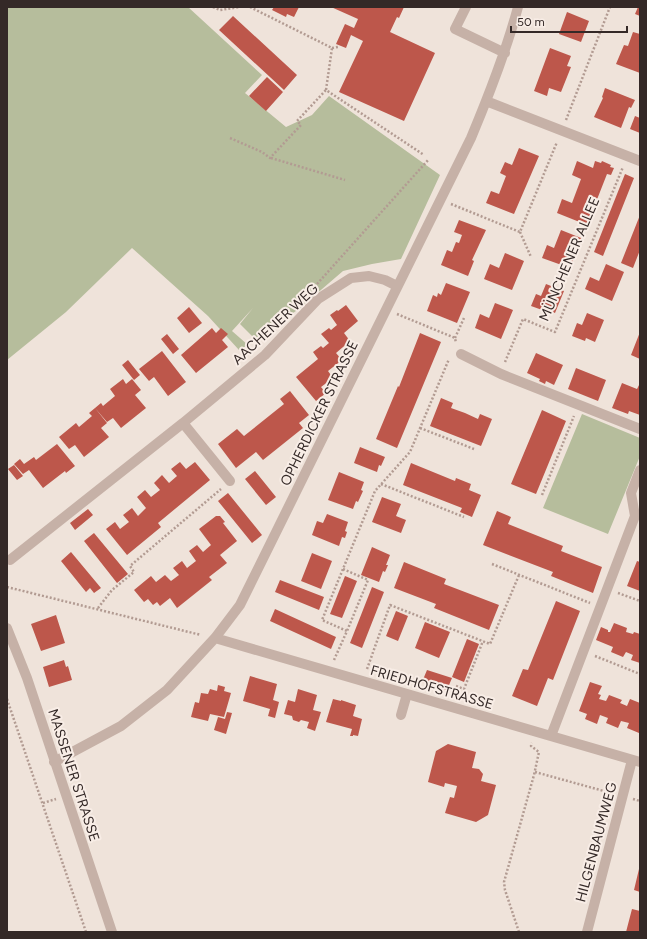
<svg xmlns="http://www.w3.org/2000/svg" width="647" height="939" font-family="Figtree,sans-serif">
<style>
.green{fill:#b6bd9c}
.building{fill:#bd574b}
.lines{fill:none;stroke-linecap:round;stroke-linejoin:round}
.path{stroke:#b29b92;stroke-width:2.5;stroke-dasharray:2 2;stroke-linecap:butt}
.minor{stroke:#c6b1a7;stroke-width:10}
.labels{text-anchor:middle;stroke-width:4;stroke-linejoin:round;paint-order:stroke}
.street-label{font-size:14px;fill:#342927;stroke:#f8ede6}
</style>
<rect width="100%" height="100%" fill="#efe3da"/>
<path class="green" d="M7,7H188L262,75L245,93L286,127L312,115L329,96L440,175L401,259L372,264L343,271L300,308L256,340L240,324L253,308L232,331L248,345L239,350L208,316L132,248L66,312L7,360Z
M582,414L640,438V456L608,534L543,508Z"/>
<path class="building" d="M274,7H299L294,17L287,14L286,17L272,10Z
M331,7H404L399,18L397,17L390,32L435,53L404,121L339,92L363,41L351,35L346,48L336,44L345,24L354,28L358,19Z
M638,7H640V16L635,14Z
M567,12L589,21L581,42L559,34Z
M233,16L297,75L284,90L219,30Z
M633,32L640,34V73L616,64L624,45L628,46Z
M550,48L571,56L567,66L571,67L561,92L549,88L547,96L534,91Z
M267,77L283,92L266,111L249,96Z
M605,88L635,100L631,108L629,107L621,128L594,117L603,98L602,97Z
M635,116L640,118V133L630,129Z
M519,148L539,156L514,214L486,203L491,191L499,194L506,176L500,173L505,162L512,165Z
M577,161L593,168L595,161L601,163L602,161L611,165L610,167L614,168L611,175L607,174L587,225L557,213L562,199L572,203L581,179L572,175Z
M625,174L634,178L603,256L594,252Z
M640,215V250L633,268L621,263Z
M459,220L486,230L472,260L474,261L468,276L441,265L447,250L452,252L456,242L459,243L462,235L454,232Z
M561,230L581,238L572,257L574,258L570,268L542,258L547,245L554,248Z
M505,253L524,261L512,290L484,279L490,264L499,268Z
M606,264L624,272L612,301L585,289L590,277L599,281Z
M446,283L470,292L457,323L427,311L433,295L437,297L438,293L441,295Z
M546,284L564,291L555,313L546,309L545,311L531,306L536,294L541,296Z
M495,303L513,310L501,339L475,328L480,314L489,318Z
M346,305L358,321L344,333L350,341L336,353L342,360L328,371L333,378L321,387L326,393L316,401L296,377L318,359L313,352L321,346L323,348L329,343L321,334L329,328L331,330L337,325L330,315L337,310L338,311Z
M189,307L202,323L189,333L177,318Z
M587,313L604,320L595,342L586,338L585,341L572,336L577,323L582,325Z
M212,328L216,333L221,328L228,334L222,340L228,347L196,373L181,355Z
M640,332V359L631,355Z
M420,333L441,342L397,448L376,439L398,386L399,387Z
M167,334L179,349L173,354L161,339Z
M162,351L186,382L168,396L154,377L149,381L139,369Z
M536,353L563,365L554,385L546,381L545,384L539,381L540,379L527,373Z
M128,360L140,375L134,380L122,365Z
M576,368L606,380L598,401L568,389Z
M123,379L126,384L132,379L141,390L135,395L146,408L121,428L113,418L107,422L95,408L101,403L103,406L115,396L110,389Z
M622,383L637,389L640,383V415L629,411L628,414L612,408Z
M290,391L309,415L299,423L303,428L263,460L256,452L236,468L218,444L237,429L244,436L284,404L280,399Z
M441,398L453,403L451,408L465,413L478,419L480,414L492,419L481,446L430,426Z
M95,408L107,423L101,428L109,437L84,457L75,445L69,449L59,437L76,423L79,427L92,416L89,413Z
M542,410L566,421L536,494L511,484Z
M57,444L75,466L66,473L65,471L43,488L29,470L23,474L14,464L20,459L24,464L34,457L36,460Z
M360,447L385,457L381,466L379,465L377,472L354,463Z
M180,462L186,469L195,462L210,480L158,523L161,527L127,555L106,529L115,522L120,529L129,522L123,515L132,508L138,516L146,508L137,497L145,490L151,497L160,490L154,483L162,475L169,483L177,476L171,469Z
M411,463L455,481L456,478L471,484L469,490L481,495L472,517L460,512L462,508L403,485Z
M14,465L23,476L17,480L8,469Z
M255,471L276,497L266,505L245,479Z
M339,472L364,482L361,490L363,491L358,502L356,501L353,509L328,500Z
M228,493L262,535L252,543L218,501Z
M382,497L401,504L396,516L406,520L401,533L372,522Z
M88,509L93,515L75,530L70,523Z
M497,511L511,517L508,524L563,546L561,551L602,567L593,593L551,576L553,572L483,545Z
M327,514L348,522L345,531L347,532L345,538L342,537L339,546L312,535L317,521L323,523Z
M216,516H220L225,522L223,523L237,541L220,555L227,563L209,577L212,580L177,608L170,598L160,606L157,602L153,605L148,599L144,602L134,590L151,576L156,582L165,575L171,581L179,575L173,568L182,561L187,568L196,561L189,551L197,545L203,552L211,545L199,529Z
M94,533L128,574L117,583L84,541Z
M372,547L390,555L386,565H388L385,572L383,571L379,582L361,575Z
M71,552L101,588L94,593L90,588L86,592L61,561Z
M312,553L332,561L321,589L301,581Z
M637,561L640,562V591L627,586Z
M404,562L446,579L444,584L499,605L489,630L434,608L436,604L394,588Z
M345,576L357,581L342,618L330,614Z
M280,580L324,597L319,610L275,592Z
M372,587L384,592L362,648L350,643Z
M556,601L580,611L553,680L548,678L537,706L512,696L523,669L528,670Z
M275,609L336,637L331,649L270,621Z
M396,611L408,616L398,641L386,636Z
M56,615L65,643L41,651L31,624Z
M425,622L450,632L439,658L415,648Z
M614,623L627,628L626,632L633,634L634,632L640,634V663L631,660L633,655L626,652L623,657L611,652L613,647L596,640L601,627L608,630V632H610Z
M467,639L479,644L464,682L452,677Z
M64,660L66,667L68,666L72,680L49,687L43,667Z
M427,670L452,678L447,690L422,682Z
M250,676L277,684L273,700L279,702L275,718L268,716L270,709L243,701Z
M590,682L602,686L598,694L601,695L599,699L606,701L609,695L622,700L620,703L627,706L630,699L640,703L639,733L627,728L629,723L621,721L618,728L606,723L608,718L600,715L597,724L585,719L587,714L579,711Z
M218,685L225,687L224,691L231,693L224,717L210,714L208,721L191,717L195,702L199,703L201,693L208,694L210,689L217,691Z
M298,689L317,695L313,710L321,712L315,731L307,728L309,722L301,720L299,722L293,720L292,716L284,714L288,700L295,702Z
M333,699L341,701V700L356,705L353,716L362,719L358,736L353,735V736H350L352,729L326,722Z
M227,712L232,713L226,734L214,730L218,717L225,719Z
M448,744L476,752L472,768L479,769L483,774L481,781L496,785L488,815L476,822L445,813L450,797L454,798L457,786L445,783L444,787L428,782L436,751Z
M639,869H640V892L634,890Z
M632,909L640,911V932H626Z"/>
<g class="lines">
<path class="path" d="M213,7L220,10L240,7
M250,7L332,48L326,90L424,155
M332,48L338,47
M566,120L610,7
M230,138L262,152L270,158L301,125L297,121L326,90
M271,158L345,180
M451,204L520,232L557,142
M520,232L531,257
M317,284L429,159
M397,314L455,338L456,343
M455,338L464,318
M505,362L523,319L555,332L623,167
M420,428L474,449
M381,484L464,517
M542,495L574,416
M492,564L590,603
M343,569L368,580L347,631
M7,587L201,635
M618,593L640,601
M98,608L112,590L134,572L130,566L221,489
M595,656L640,674
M334,660L347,631L322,620L375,491L410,452L449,359
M367,669L390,605L490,644L519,575
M456,686L464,689L483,641
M7,699L86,932
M535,772L611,793
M633,799L640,801
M43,803L56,799
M519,932L505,890L504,882L534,775L539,752L531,746L532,743"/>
<path class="minor" d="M466,7L455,29L505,53
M486,101L640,161
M461,354L501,374L640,429
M183,423L230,481
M10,560L183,423L265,355L318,299L351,278L369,276L385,280L397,286
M7,628L27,678L112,932
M215,638L640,762
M401,715L407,694
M551,736L635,516L631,493L640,470
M54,762L121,726L167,690L215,638L240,605L471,138C489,95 506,52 518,7
M587,932L632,760"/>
</g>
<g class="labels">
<g class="street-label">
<text transform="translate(569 259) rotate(-67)" y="5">MÜNCHENER ALLEE</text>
<text transform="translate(275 324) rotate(-43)" y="5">AACHENER WEG</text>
<text transform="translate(319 413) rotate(-64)" y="5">OPHERDICKER STRASSE</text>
<text transform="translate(432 687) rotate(16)" y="5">FRIEDHOFSTRASSE</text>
<text transform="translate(74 775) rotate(72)" y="5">MASSENER STRASSE</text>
<text transform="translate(596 842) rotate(-75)" y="5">HILGENBAUMWEG</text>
</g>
</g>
<rect width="647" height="939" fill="none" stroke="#342927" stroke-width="16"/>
<path d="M511 26v6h116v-6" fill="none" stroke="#342927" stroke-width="2"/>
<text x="517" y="26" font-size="12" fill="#342927" stroke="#f8ede6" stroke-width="3" paint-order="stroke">50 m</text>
</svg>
